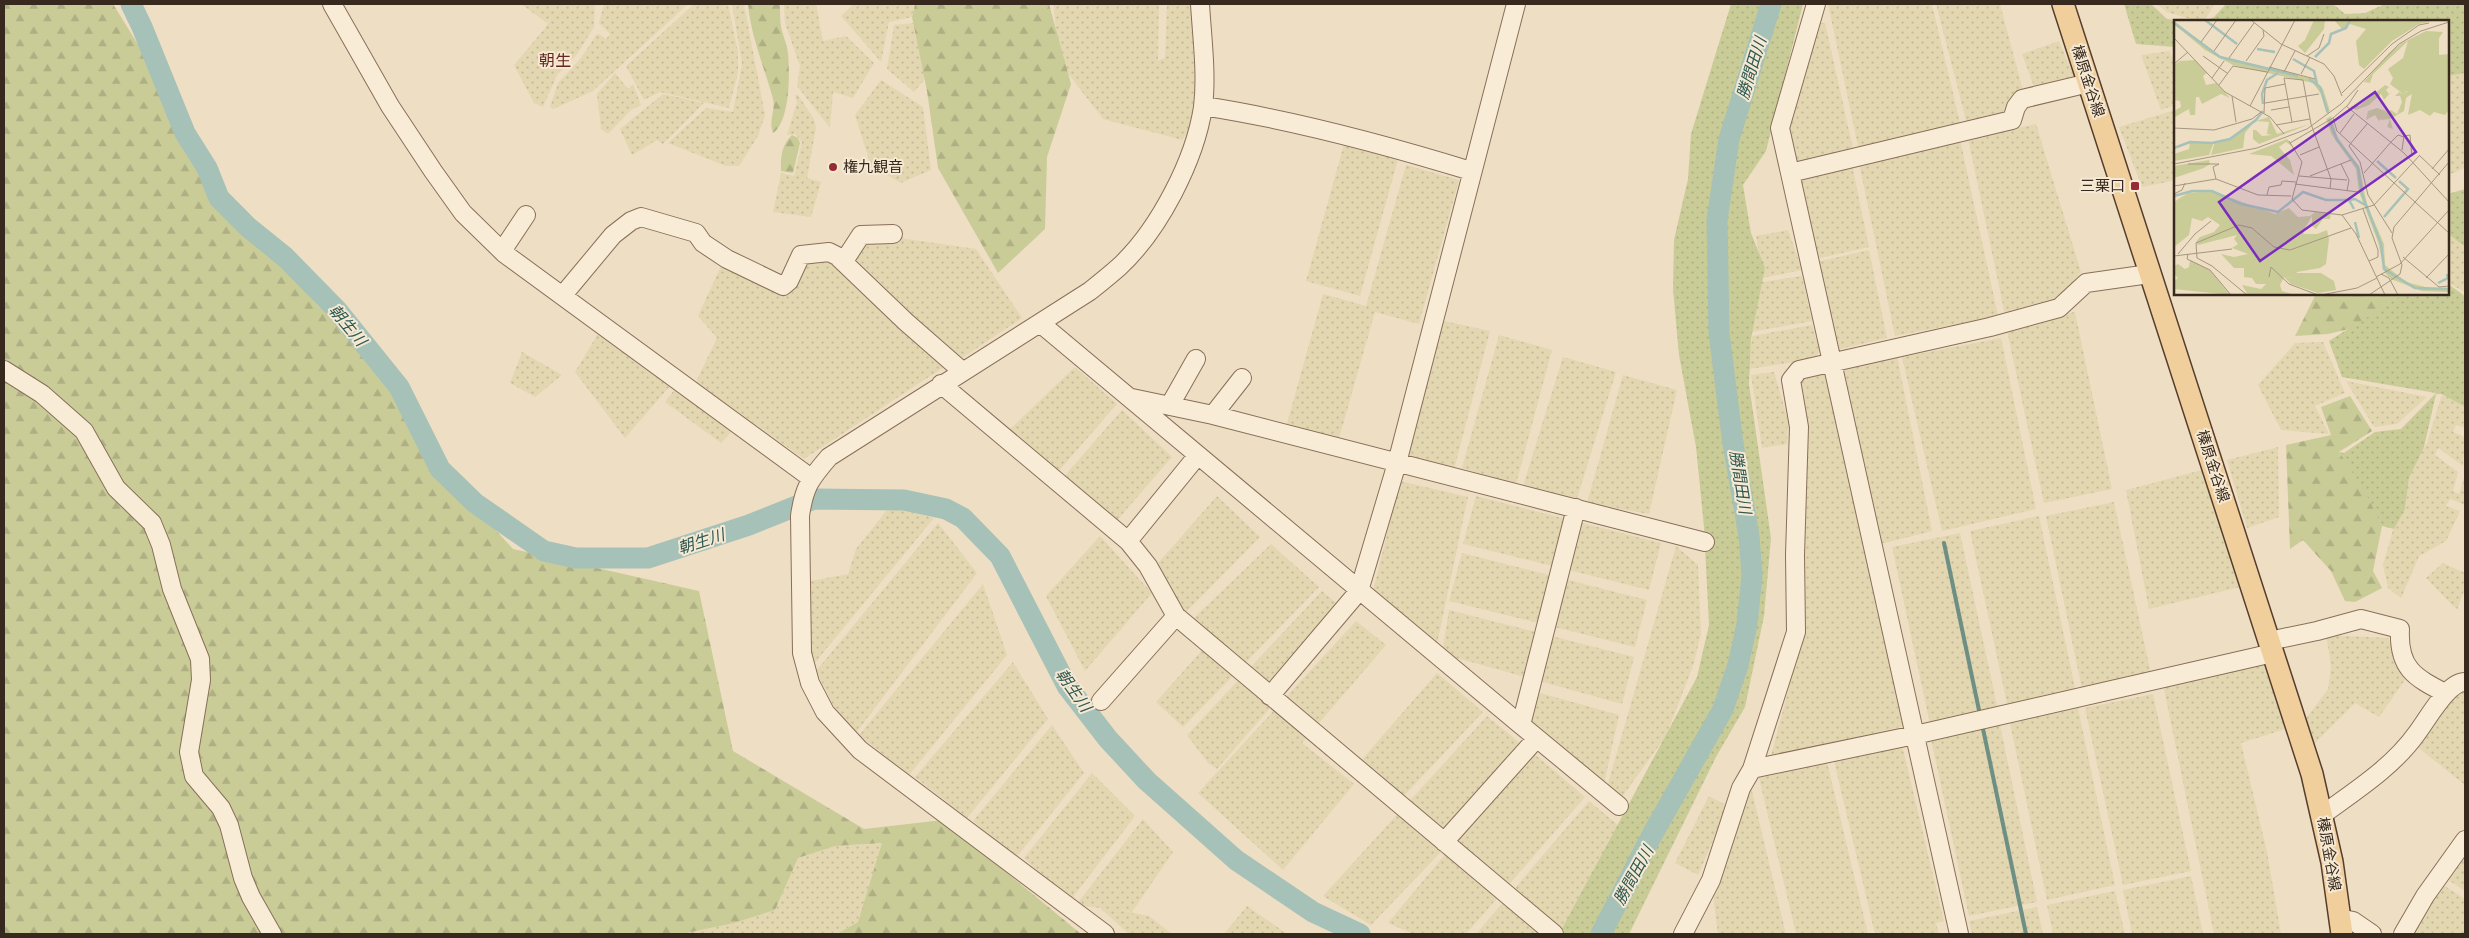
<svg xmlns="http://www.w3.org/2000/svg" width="2469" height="938" font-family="'PT Serif','Noto Sans JP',serif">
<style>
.farmland{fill:url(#farmland-dots)}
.grass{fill:url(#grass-dots)}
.forest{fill:url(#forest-firs)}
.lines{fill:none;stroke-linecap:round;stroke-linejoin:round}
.stream{stroke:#6d8f84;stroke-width:4}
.river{stroke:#a6c1b7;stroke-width:21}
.minor-casing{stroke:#886f5a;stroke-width:20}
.major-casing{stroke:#563e2f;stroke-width:24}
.minor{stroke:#f9ecd7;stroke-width:18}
.major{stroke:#f1cf9c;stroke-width:21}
.poi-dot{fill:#972b35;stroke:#f5e9d3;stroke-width:2}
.labels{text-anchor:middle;stroke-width:4;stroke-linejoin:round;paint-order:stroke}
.street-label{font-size:15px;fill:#38291e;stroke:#f5e9d3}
.poi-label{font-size:15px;fill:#38291e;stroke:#f5e9d3;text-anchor:start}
.neighbourhood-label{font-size:16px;fill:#65271e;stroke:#f5e9d3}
.water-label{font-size:16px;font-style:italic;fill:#2e5852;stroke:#f5e9d3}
.inset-river{fill:none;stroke:#a6c1b7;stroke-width:2.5}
.inset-road{fill:none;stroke:#a59682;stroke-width:1}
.view{fill:#7b2cbf;fill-opacity:0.15;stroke:#7b2cbf;stroke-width:2.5}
.inset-edge{fill:none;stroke:#38291e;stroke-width:2.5}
</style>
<defs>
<pattern id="farmland-dots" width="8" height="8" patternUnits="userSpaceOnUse" patternTransform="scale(1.25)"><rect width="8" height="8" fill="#e3d7b1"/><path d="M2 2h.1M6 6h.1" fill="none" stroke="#c4b998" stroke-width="1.8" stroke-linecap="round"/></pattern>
<pattern id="grass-dots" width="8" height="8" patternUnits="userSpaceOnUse" patternTransform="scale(1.25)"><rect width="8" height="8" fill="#cacc98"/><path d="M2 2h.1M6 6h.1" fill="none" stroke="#aeaf83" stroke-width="1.8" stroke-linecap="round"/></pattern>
<pattern id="forest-firs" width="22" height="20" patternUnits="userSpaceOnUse" patternTransform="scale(1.25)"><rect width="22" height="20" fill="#cacc98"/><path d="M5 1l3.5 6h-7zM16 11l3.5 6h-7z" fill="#aeaf83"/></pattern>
</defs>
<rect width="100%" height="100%" fill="#eedec4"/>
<path class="farmland" d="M521,4H595L594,27L578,53L557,75L543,107L534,103L514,65L546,27L552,15L547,23Z
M604,4H688L593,91L553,109L550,107L558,83L581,58L596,35L599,34L606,39L610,34L599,23Z
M694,4H728L738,52V73L729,108L660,92L644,100L626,66Z
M732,4H744L765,115L758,136L739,166H726L668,143L706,108L733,112L742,64Z
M784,4H816L823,41L846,36L874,63L853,98L833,92L830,128L797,86L800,66L785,23Z
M853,4H914L912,17L889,22L881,62L841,16Z
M1053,4H1159L1158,61L1165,58L1167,4H1192L1195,90L1189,131L1182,140L1103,119L1060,63Z
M1828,4H1932L1961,127L1859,151Z
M1936,4H2000L2024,94L2007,116L1967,124Z
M2156,4H2215L2204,21H2197L2167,12Z
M913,23L925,79L914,92L887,69L894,25Z
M1817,23H1825L1854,153L1795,164L1789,129Z
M2059,41L2076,81L2036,92L2022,54Z
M2170,51L2175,66V105L2161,110L2141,55Z
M615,73L628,89L633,84L641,105L631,110L608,134L601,129L597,94Z
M2465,73V168L2448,175V76Z
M881,80L923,107L931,170L901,183L871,166L855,115Z
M663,94L704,103L663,144L657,140L632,155L620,129Z
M795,95H798L814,119L816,128L807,178L821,182L811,217L773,212L781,173L794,176L802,142L795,134L787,135L797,102Z
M2175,110V176L2172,181L2142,187L2119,127Z
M2036,124L2081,272L2055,303L2005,315L1968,138Z
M1346,137L1400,152L1360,296L1306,281Z
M1960,139L1998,316L1895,336L1859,163Z
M1406,165L1459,180L1419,324L1375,312L1338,442L1286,427L1323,294L1366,306Z
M1852,165L1869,247L1816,259L1796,176Z
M1788,230L1802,270L1763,278L1756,236Z
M2448,234L2465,248V292L2448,283Z
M862,238H900L976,249L1022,318L959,360L849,261Z
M1869,250L1887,338L1836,350L1816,262Z
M807,258H829L947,365L804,459L696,382L717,338L698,316L721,266L780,292Z
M1802,276L1812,321L1752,332L1762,282Z
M2075,312L2112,489L2044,503L2006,326Z
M1440,320L1490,331L1454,470L1404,459Z
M1812,325L1820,351L1814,359L1749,369L1752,336Z
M599,332L671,385L625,438L575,372Z
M1499,335L1552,350L1516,484L1462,468Z
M2001,338L2036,509L1942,531L1902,357Z
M2323,342L2345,393L2315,406L2329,434L2281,430L2258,385L2295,343Z
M522,352L562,375L535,397L510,383Z
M1897,356L1932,531L1877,545L1839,368Z
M1563,357L1616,372L1576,502L1523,486Z
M1075,367L1117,404L1056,474L1006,433Z
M1774,372L1788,420L1787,444L1762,448L1751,375Z
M1825,373L1905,726L1771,756L1805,626L1804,561L1808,423L1801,376Z
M1623,375L1677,390L1649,514L1587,503Z
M2346,381L2427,397L2397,424L2374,427Z
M675,389L733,430L721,443L665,402Z
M2442,394L2465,407V428L2456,425L2453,432L2465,437L2463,466L2438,448L2435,455L2458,472L2453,491L2459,494L2465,475V505L2450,499L2446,506L2460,511L2446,541L2419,556L2401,598L2388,588L2383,565L2395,523L2405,509L2409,478L2420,454L2427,443Z
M1122,410L1172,457L1113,525L1061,480Z
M2278,447L2279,517L2247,528L2227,460Z
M2202,470L2240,587L2149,609L2126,490Z
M1400,481L1468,497L1437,644L1372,595Z
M1217,496L1260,537L1186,612L1152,570Z
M1476,496L1661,543L1649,590L1463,544Z
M2114,502L2151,674L2082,689L2046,516Z
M890,506L934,518L813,665L805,582L848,574L856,549Z
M2039,516L2076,693L2008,708L1970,531Z
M938,523L977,573L856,733L833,705L816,671Z
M1960,533L1998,710L1930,724L1892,547Z
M1100,536L1152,593L1085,671L1046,596Z
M1271,544L1319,587L1183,727L1156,702L1213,638L1194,618Z
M1676,546L1698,565L1701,634L1693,666L1666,736L1622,797L1607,787Z
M1462,553L1647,600L1635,647L1449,601Z
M2443,563L2465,573V588L2457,610L2426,578Z
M983,584L1007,655L909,775L859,735Z
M1322,591L1351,615L1217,769L1208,763L1187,735Z
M1449,610L1634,657L1622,704L1442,654Z
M1356,621L1386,645L1302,743L1354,784L1283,870L1198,793Z
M2326,635L2388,638L2407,677L2379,717L2355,703L2314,744L2305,720L2328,689L2331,666Z
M1013,662L1048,719L967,818L915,777Z
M2264,662L2285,729L2241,743L2267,852L2281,934H2214L2163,684Z
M1437,673L1483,712L1400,800L1358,764Z
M2453,688L2465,690V785L2415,745Z
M1540,693L1619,715L1603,788L1528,725Z
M2153,694L2191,871L2123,885L2085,708Z
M2078,708L2115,885L2047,900L2010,723Z
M1487,716L1521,744L1463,829L1371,925L1323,896Z
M1052,725L1084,773L1015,859L973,821Z
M2000,725L2037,902L1969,916L1931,739Z
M1902,745L1944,921L1936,923L1939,934H1875L1834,761Z
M1531,751L1585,797L1466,934H1413L1388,923Z
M1827,762L1868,934H1796L1759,778Z
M1092,773L1135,816L1070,901L1024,858Z
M1751,787L1786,934H1718L1711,880Z
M1709,796L1728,806L1698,875L1675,863Z
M1589,801L1618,825L1559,934H1476Z
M1143,819L1173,852L1132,912L1118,910L1149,916L1172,934H1129L1100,908L1076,905Z
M883,843L858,922L837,934H682L734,923L775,910L798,858L835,846Z
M2465,846V891L2444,877Z
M2191,876L2203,934H2132L2123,890Z
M2440,883L2465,899V934H2409Z
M2115,891L2125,934H2053L2047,905Z
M1247,906L1287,934H1224Z
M2037,907L2043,934H1972L1969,921Z"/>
<path class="grass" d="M1731,4H1803L1766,151L1743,185L1751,233L1765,268L1751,339L1749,384L1771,538L1764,616L1745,707L1716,757L1629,934H1559L1697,677L1709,625L1704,527L1696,447L1679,355L1673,289L1674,240L1688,179L1691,134Z
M2124,4H2151L2167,19L2186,21H2175V47L2136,44Z
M2226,4H2333L2345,14L2365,13L2385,4H2465V73L2448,76V21H2206L2214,17Z
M2465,189V247L2448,234V194Z
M2448,284L2465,296V407L2442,394H2436L2424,447L2409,478L2405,509L2394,529L2382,526L2339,452L2344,453L2375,432L2401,429L2436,393L2342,377L2329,341L2403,294H2448Z"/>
<path class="forest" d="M4,4H113L168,93L185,133L237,215L318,306L384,363L421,447L513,549L699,591L733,751L864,829L943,820L1081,934H837L858,922L882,843L835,846L798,858L775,910L734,923L682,934H4Z
M748,4H780C780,11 780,20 781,27C783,36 787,44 788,53C790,74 790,121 773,133C768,121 776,110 773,99C764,66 751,37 748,4Z
M915,4H1049L1071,84L1047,157L1045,229L998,273L938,168L927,91L912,17Z
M792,135L798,138L800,143L793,173L781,171C781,156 781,146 792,135Z
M2316,294H2403L2349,329L2328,334L2295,336Z
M2350,396L2372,431L2339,452L2364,490L2382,526L2373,571L2382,588L2355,602L2345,601L2331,571L2303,540L2290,549L2286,445L2331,435L2321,407Z"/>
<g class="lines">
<path class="stream" d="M1944,543L1980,715
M1982,724L2026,934"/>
<path class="river" d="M131,4L142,27L185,133L207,168L219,198L249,228L285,257L337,310L399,387L440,469L475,503L544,551L576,558H648L749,525L814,499L904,500L946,509L963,518L1000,556L1067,686L1108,739L1147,781L1236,860L1313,912L1360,934
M1601,934L1652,835L1723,709L1738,665L1747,624L1752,575L1749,536L1733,444L1719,333L1717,220L1729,139L1771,4"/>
<defs>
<path id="minor" d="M332,4L390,106L433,171L463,213L505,254L811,478
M1816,4L1780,128L1959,934
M1203,106C1294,120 1383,144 1471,171
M1790,173L2012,120L2016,107L2022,99L2089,83
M502,251L526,215
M844,261L861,235L893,234
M563,295L613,235L631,221L641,217L696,233L703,243L727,259L783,286L789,281L801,255L829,252L837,256L906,322L962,371
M1040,323L1521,725
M4,370L42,394L84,431L116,488L152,523L161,545L172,589L200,659L201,680L189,752L194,776L221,808L229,825L243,878L251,897L272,934
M941,384L1128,541L1148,566L1176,616L1554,934
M1132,398L1213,415L1705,542
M1170,405L1196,359
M1213,415L1242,378
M1576,508L1521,725L1619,806
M1128,541L1198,455
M2269,641L2317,631L2361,619L2400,629C2398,668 2414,677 2445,693
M1270,696L1359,591L1397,463L1516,4
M1101,701L1176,616
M1752,769L1915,735L2273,653
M2322,815C2355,791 2393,767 2417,733C2428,719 2447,682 2465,682
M1444,842L1536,739
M2339,918L2353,921L2372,934
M1105,934L860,750L825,712L810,683L802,653L800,516C804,487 810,479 829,457L1090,291C1100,283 1110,275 1119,267C1159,230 1195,160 1203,107C1207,74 1202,37 1200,4
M1683,934L1711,880L1741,788L1752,769L1796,632L1795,555L1799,427L1791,380L1799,370L1990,327L2059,308L2086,283L2149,274
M2403,934L2425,896L2465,840"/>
<path id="major" d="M2063,4L2312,774L2332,862L2342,934"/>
</defs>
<use href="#minor" class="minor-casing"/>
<use href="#major" class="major-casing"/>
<use href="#minor" class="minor"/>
<use href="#major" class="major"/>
</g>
<g class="poi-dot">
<circle cx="833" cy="167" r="5"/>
<rect x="2130" y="181" width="10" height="10" rx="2.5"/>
</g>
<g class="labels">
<g class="street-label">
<text transform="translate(2088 81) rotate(72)" y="5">榛原金谷線</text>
<text transform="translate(2213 466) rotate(72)" y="5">榛原金谷線</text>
<text transform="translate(2329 854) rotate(80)" y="5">榛原金谷線</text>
</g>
<g class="poi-label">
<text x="843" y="172">権九観音</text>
<text x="2125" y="191" text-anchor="end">三栗口</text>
</g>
<g class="neighbourhood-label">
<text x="555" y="66">朝生</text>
</g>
<g class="water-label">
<text transform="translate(1751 68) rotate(-73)" y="6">勝間田川</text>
<text transform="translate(348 325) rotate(50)" y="6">朝生川</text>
<text transform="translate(1741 482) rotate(81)" y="6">勝間田川</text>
<text transform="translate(701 541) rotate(-18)" y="6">朝生川</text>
<text transform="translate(1074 690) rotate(55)" y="6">朝生川</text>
<text transform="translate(1633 875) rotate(-61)" y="6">勝間田川</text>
</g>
</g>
<g transform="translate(2174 20)">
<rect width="275" height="275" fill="#eedec4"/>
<path d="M0,1L46,36L140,59L149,69L156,91L152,92L147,74L139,63L59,45L31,30L0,4ZM211,65L215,67L212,70L215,74L218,71L210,80L207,74L195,85L182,90L176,86H185ZM236,70L239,73L232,78L230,91L216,99L219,109L213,107L216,99L207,100L210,93L217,90L223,94L228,82L226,76H221L225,72L229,74ZM157,96L163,116L186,149L193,185L210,224L211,245L232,262L259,269L275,268V272L248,271L217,259L211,253L204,222L185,172L182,149L158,115L152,99ZM121,253H147L160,261L162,270L144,273L117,264L110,257L120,258Z" fill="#cacc98"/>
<path d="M140,0H151L150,9L131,33L124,26L131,20ZM160,0H262L245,4L218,21L190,49L185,45L182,21L192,9L176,4L169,10ZM252,11L269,12L265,18V35L275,34V90L271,95L260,92L256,96L246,90L234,95L238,73L233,71L229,74L216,64L219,58L214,49L229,38L234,21L199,54L196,63L190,62L215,33L228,23ZM21,40L33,53L29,56L32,65L42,63L56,78L47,74L28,84L25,77H22L21,95H16L15,89L1,97L0,91L7,87L6,81L0,80V45L6,41ZM203,88L212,91L208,98L205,101L201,95L192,100L194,91ZM95,97L103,114L136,104L85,124L79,119V110H82L88,116L98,115L93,114L95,102L82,101ZM80,102L71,113L69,128L37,135L41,122L58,118ZM113,119L120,128L112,122L105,127L116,140L120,155L97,136L75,134ZM16,122H40L35,135L0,141V134L15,129ZM35,140L36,144L30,148L0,158V146ZM38,171L101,194L115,188L124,197L136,196L141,192L157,193L156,199H149L142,209L138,206V196L129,211L130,214H143L153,210L155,219L152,244L146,248L123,252L120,258L110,257L106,265L108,271L122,275H74L68,265L87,269L92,264H82L78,258L70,257V248H60L47,234L60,237L74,234L58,228L64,224L60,219L63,215L24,225L22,222L26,217L40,212L46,205L34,197L28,201L18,198L15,215L0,227V182L14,173ZM16,240L36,250L56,275L0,269V261L4,258L0,254V246L4,244L11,249L15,247Z" fill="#cacc98"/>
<path class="inset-river" d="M31,0L63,24M0,3L46,37L124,56M83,29L101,32M141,37L155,23L157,14L172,8L176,0M119,39L140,51L143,64M135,59L146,67L154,93M89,84L88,74L93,60L104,53M155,99L163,120L184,147L188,174L207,224L210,249L241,268L275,269M0,128L16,122L38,123L56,119L82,100L89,91M203,141L222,158M0,176L18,171H38L67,184L104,192L129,172L152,180H175L180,189M175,180L181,179L191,185M210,197L234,169L225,161M181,202L185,218M264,263L274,258L273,254"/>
<path class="inset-road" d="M77,0L107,24L150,44L160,56L168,76M0,18L51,72L96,97L110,114M27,22L43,0M40,31L62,0M29,36L53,53M133,36L145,28L150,14M55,38L80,3M72,41L90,16L89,10M0,44L14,32M95,47L141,59M110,52L121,31M127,54L136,37M38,58L50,41M45,65L59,46L93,52M168,73L218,24L245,5L255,3M58,76L62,102M91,83L145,74M76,86L121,0M172,86L230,133L275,182M97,90L115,87M90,93L91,68L111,64M159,98L163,111L275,213M118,102L110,58L129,60L137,104L157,159L156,169M102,105L136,99M0,108L40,110L78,99L87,92M166,113L180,94M115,121L128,142L118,179L128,190L168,195L182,214L211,275M217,122L224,115L230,117M116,123L159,98L174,85L184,70M177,123L175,126L186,142L194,175L218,213M177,123L193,104M228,130L230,116L236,115L238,136M126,135L145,127M245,135L266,155M0,144L83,128L133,109L167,84L225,24L247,11L275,2M14,144H45L39,147L42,159M167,144L175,160L173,171M258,149L275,129M190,153L217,122M125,156L173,160M136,156L177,140M121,164L184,172M0,166L42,159L84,175L117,176M0,174L8,170L11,163M93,175L95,167L107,165L108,161L122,162M189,189L204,230V237L195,241M168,195L200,185L246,135M4,234L21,214L37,201M14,234L13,239L36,250L57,275M0,236L58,229M229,237L265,267L275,266M207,254L215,258L224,275M95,257L97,247L115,264L144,275M202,257L226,244L275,190M252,258L275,234M73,275L38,246L23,238L22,223L65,205L78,208L100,227L116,230L177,208M147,275L183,268L203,258M195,275L226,254L228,245L218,218L220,207L275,142"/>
<path class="view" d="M201,72L242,132L86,241L45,182Z"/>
<rect width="275" height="275" class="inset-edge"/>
</g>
<rect width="2469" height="938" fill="none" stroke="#38291e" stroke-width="10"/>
</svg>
